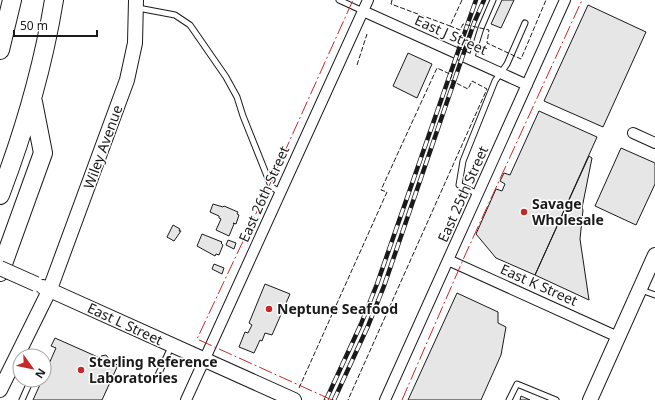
<svg xmlns="http://www.w3.org/2000/svg" width="655" height="400" font-family="'Noto Sans',sans-serif">
<style>
.building{fill:#e6e6e6;stroke:#1a1a1a}
.lines{fill:none;stroke-linecap:round;stroke-linejoin:round}
.lane-casing{stroke:#1a1a1a;stroke-width:7}
.street-casing{stroke:#1a1a1a;stroke-width:12}
.secondary-casing{stroke:#1a1a1a;stroke-width:16}
.highway-casing{stroke:#1a1a1a;stroke-width:20}
.lane{stroke:#fff;stroke-width:5}
.street{stroke:#fff;stroke-width:10}
.secondary{stroke:#fff;stroke-width:14}
.highway{stroke:#fff;stroke-width:18}
.rail-casing{stroke:#1a1a1a;stroke-width:4.5}
.rail{stroke:#fff;stroke-width:3;stroke-dasharray:9;stroke-linecap:butt}
.secondary-bridge-casing{stroke:#1a1a1a;stroke-width:16;stroke-linecap:butt}
.secondary-bridge{stroke:#fff;stroke-width:14}
.fence{stroke:#1a1a1a;stroke-width:1;stroke-dasharray:5 2;stroke-linecap:butt}
.power{stroke:#c62828;stroke-width:1;stroke-dasharray:14 3 2 3;stroke-linecap:butt}
.poi-dot{fill:#c62828;stroke:#fff;stroke-width:1.5}
.labels{text-anchor:middle;stroke-width:3;stroke-linejoin:round;paint-order:stroke}
.street-label{font-size:14px;fill:#1a1a1a;stroke:#fff}
.poi-label{font-size:14px;font-weight:bold;fill:#1a1a1a;stroke:#fff;text-anchor:start}
</style>
<rect width="100%" height="100%" fill="#fff"/>
<path class="building" d="M502,0H514L501,28L491,24Z
M588,5L646,32L603,127L544,101Z
M408,53L432,64L417,98L393,86Z
M539,111L597,137L535,275L496,258L476,234L496,189L502,191L505,184L500,181L504,173L510,175Z
M621,148L655,163V184L636,225L595,206Z
M589,156L592,158L582,208L583,210L580,239L589,300L535,275Z
M213,204L223,207L224,206L238,212L237,214L239,215L236,224L233,223L234,224L229,236L216,230L221,219L219,218V216L210,212Z
M173,225L180,229L179,231H181L174,241L167,237Z
M202,234L222,242L221,243L223,245L219,255L216,254L215,256L197,246Z
M228,240L236,243L234,249L226,245Z
M214,264L224,268L222,274L212,269Z
M265,284L290,294L272,335L265,333L262,341L260,340L254,353L239,347L245,332L248,333L252,325L249,323Z
M457,293L498,312V323L506,327L501,355L481,400H408Z
M55,338L100,358L101,356L106,355L109,359L108,361L118,365L102,400H33L42,380H44V375L56,348L51,346Z
M521,396L530,400H520Z"/>
<g class="lines">
<defs>
<path id="lane" d="M339,0L363,11
M138,8L175,15L190,25L226,77L237,97L243,116L271,186L280,193
M471,60L481,28L493,0
M478,194L459,185L463,161L495,81L507,64L525,23
M641,290L655,295
M158,375L172,345
M22,400L30,382
M509,400L517,384L556,400"/>
<path id="street" d="M363,11L527,85
M633,133L655,143
M448,260L618,337
M186,400L368,0
M385,400L565,0"/>
<path id="secondary" d="M43,287L294,400
M0,390L50,289L127,80L135,43L136,0
M590,400L655,255"/>
<path id="highway" d="M0,50L12,0
M0,195C24,132 43,67 54,0
M0,272L43,153L33,102"/>
</defs>
<use href="#lane" class="lane-casing"/>
<use href="#street" class="street-casing"/>
<use href="#secondary" class="secondary-casing"/>
<use href="#highway" class="highway-casing"/>
<use href="#lane" class="lane"/>
<use href="#street" class="street"/>
<use href="#secondary" class="secondary"/>
<use href="#highway" class="highway"/>
<defs>
<path id="rail" d="M326,400L361,324L377,284L476,0
M334,400L368,326L384,286L474,23L484,0"/>
</defs>
<use href="#rail" class="rail-casing"/>
<use href="#rail" class="rail"/>
<defs>
<path id="secondary-bridge" d="M0,268L36,284"/>
</defs>
<use href="#secondary-bridge" class="secondary-bridge-casing"/>
<use href="#secondary-bridge" class="secondary-bridge"/>
<path class="fence" d="M392,0L391,4L450,26
M462,0L450,26L460,30L463,24L489,30L487,43L521,59L546,0
M357,65L367,34
M299,388L387,192L381,190L437,68L452,75L450,80L468,89L472,81L487,89L348,400"/>
<path class="power" d="M332,400L197,339L276,171L353,0
M402,400L466,253L582,0"/>
</g>
<g class="poi-dot">
<circle cx="524" cy="212" r="4"/>
<circle cx="269" cy="309" r="4"/>
<circle cx="81" cy="370" r="4"/>
</g>
<g class="labels">
<g class="street-label">
<text transform="translate(451 35) rotate(24)" y="5">East J Street</text>
<text transform="translate(103 147) rotate(-70)" y="5">Wiley Avenue</text>
<text transform="translate(264 194) rotate(-66)" y="5">East 26th Street</text>
<text transform="translate(463 194) rotate(-66)" y="5">East 25th Street</text>
<text transform="translate(539 285) rotate(24)" y="5">East K Street</text>
<text transform="translate(125 324) rotate(25)" y="5">East L Street</text>
</g>
<g class="poi-label">
<text x="532" y="209">Savage<tspan x="532" dy="16">Wholesale</tspan></text>
<text x="277" y="314">Neptune Seafood</text>
<text x="89" y="367">Sterling Reference<tspan x="89" dy="16">Laboratories</tspan></text>
</g>
</g>
<g transform="translate(32 368) rotate(123)"><circle r="19" fill="#ffffff" stroke="#a3a3a3"/>
<path d="M0-3L7 15L0 10L-7 15Z" fill="#c62828"/>
<text y="-6" font-size="11" font-weight="bold" text-anchor="middle" fill="#1a1a1a">N</text>
</g>
<path d="M14 30v6h83v-6" fill="none" stroke="#1a1a1a" stroke-width="2"/>
<text x="20" y="30" font-size="12" fill="#1a1a1a" stroke="#ffffff" stroke-width="3" paint-order="stroke">50 m</text>
</svg>
